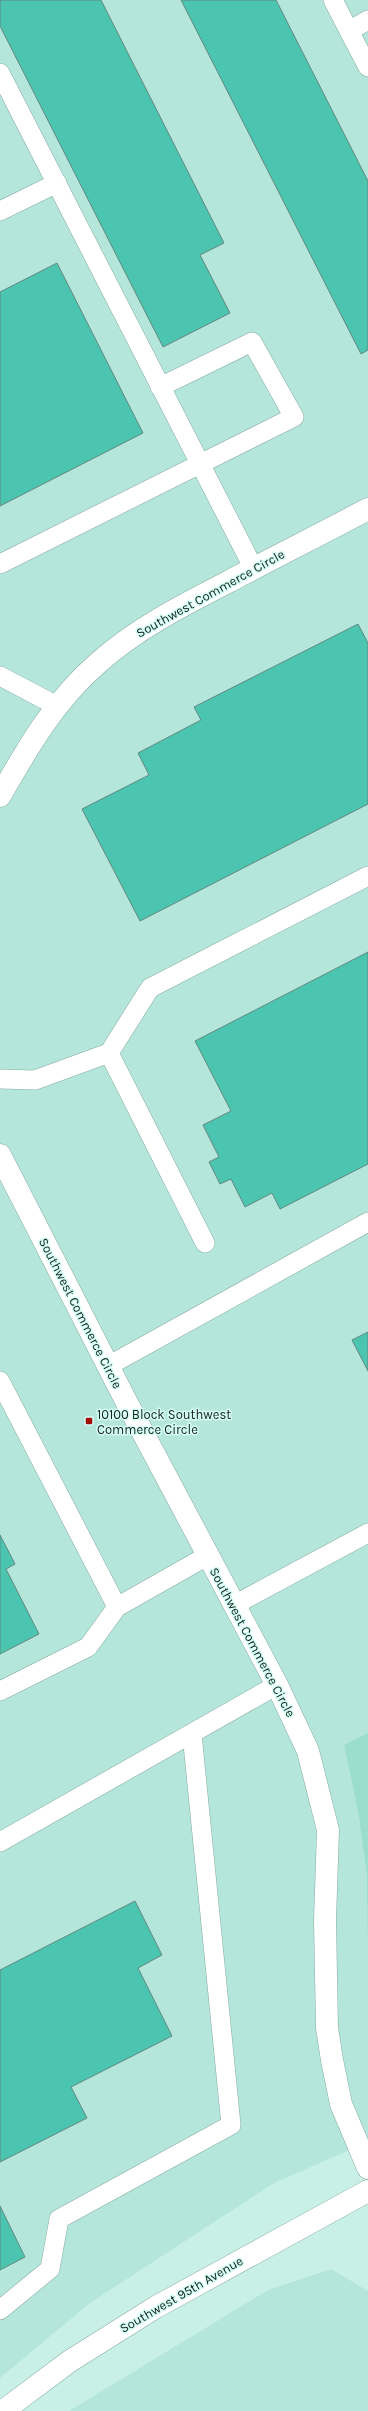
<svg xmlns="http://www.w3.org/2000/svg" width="368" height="2411" font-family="Karla,sans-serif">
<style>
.built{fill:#b5e6db}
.green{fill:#9bddce}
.building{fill:#4bc5af;stroke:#638880}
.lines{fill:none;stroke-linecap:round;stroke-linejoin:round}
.lane-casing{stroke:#86aca3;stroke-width:20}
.secondary-casing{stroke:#86aca3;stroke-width:23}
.lane{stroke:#fff;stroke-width:19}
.secondary{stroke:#fff;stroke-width:22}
.poi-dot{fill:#a30d08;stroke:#d6fef4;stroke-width:1.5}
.labels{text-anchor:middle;stroke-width:3;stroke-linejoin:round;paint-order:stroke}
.street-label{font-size:13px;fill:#13221f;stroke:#d6fef4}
.poi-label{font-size:13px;fill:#13221f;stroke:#d6fef4;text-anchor:start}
</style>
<rect width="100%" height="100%" fill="#c9f0e7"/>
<path class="built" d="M0,0H368V2142L274,2183L90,2303L0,2378Z
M331,2269L368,2291V2411H69L268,2290Z"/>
<path class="green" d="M368,1733V1949L367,1875L358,1810L344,1745Z"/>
<path class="building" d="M0,0H101L224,243L200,255L230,313L163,347L0,26Z
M181,0H276L368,181V350L361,354Z
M57,263L143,433L0,506V292Z
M358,624L368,643V804L140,921L82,809L149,775L138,753L201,720L194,707Z
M368,952V1164L280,1209L272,1193L245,1207L231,1179L220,1184L209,1162L219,1157L203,1125L231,1111L195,1041Z
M368,1332V1371L352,1340Z
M0,1535L15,1564L6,1569L39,1634L0,1654Z
M135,1901L162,1955L138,1968L172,2036L71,2087L87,2118L0,2162V1970Z
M0,2206L25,2257L0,2270Z"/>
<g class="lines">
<defs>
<path id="lane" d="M333,0L349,31L368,20
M349,31L368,67
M0,73L254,569
M0,211L57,183
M0,564L294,417L252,342L160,387
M0,676L57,706
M109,1053L205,1243
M0,1079L35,1080L109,1053L150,988L368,876
M108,1366L368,1222
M0,1381L117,1607
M234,1605L368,1533
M0,1691L88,1647L117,1607L207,1556
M0,1842L277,1685
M0,2310L50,2269L59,2219L231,2125L192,1734"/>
<path id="secondary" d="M0,796C28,747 55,700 98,663C136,629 181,606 226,583C273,558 321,534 368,509
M0,1155L125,1399L277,1685L308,1751L328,1830L325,1920L327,2028L332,2060L341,2104L368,2168
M3,2411L70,2361L156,2307L368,2191"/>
</defs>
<use href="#lane" class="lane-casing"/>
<use href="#secondary" class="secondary-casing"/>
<use href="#lane" class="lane"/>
<use href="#secondary" class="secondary"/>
</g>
<rect class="poi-dot" x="85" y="1417" width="8" height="8" rx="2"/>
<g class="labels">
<g class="street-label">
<text transform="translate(210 593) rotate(-29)" y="5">Southwest Commerce Circle</text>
<text transform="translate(81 1313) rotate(63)" y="5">Southwest Commerce Circle</text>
<text transform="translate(253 1642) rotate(62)" y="5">Southwest Commerce Circle</text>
<text transform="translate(181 2294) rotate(-30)" y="5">Southwest 95th Avenue</text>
</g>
<g class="poi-label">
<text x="97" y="1419">10100 Block Southwest<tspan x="97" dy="15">Commerce Circle</tspan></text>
</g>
</g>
</svg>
